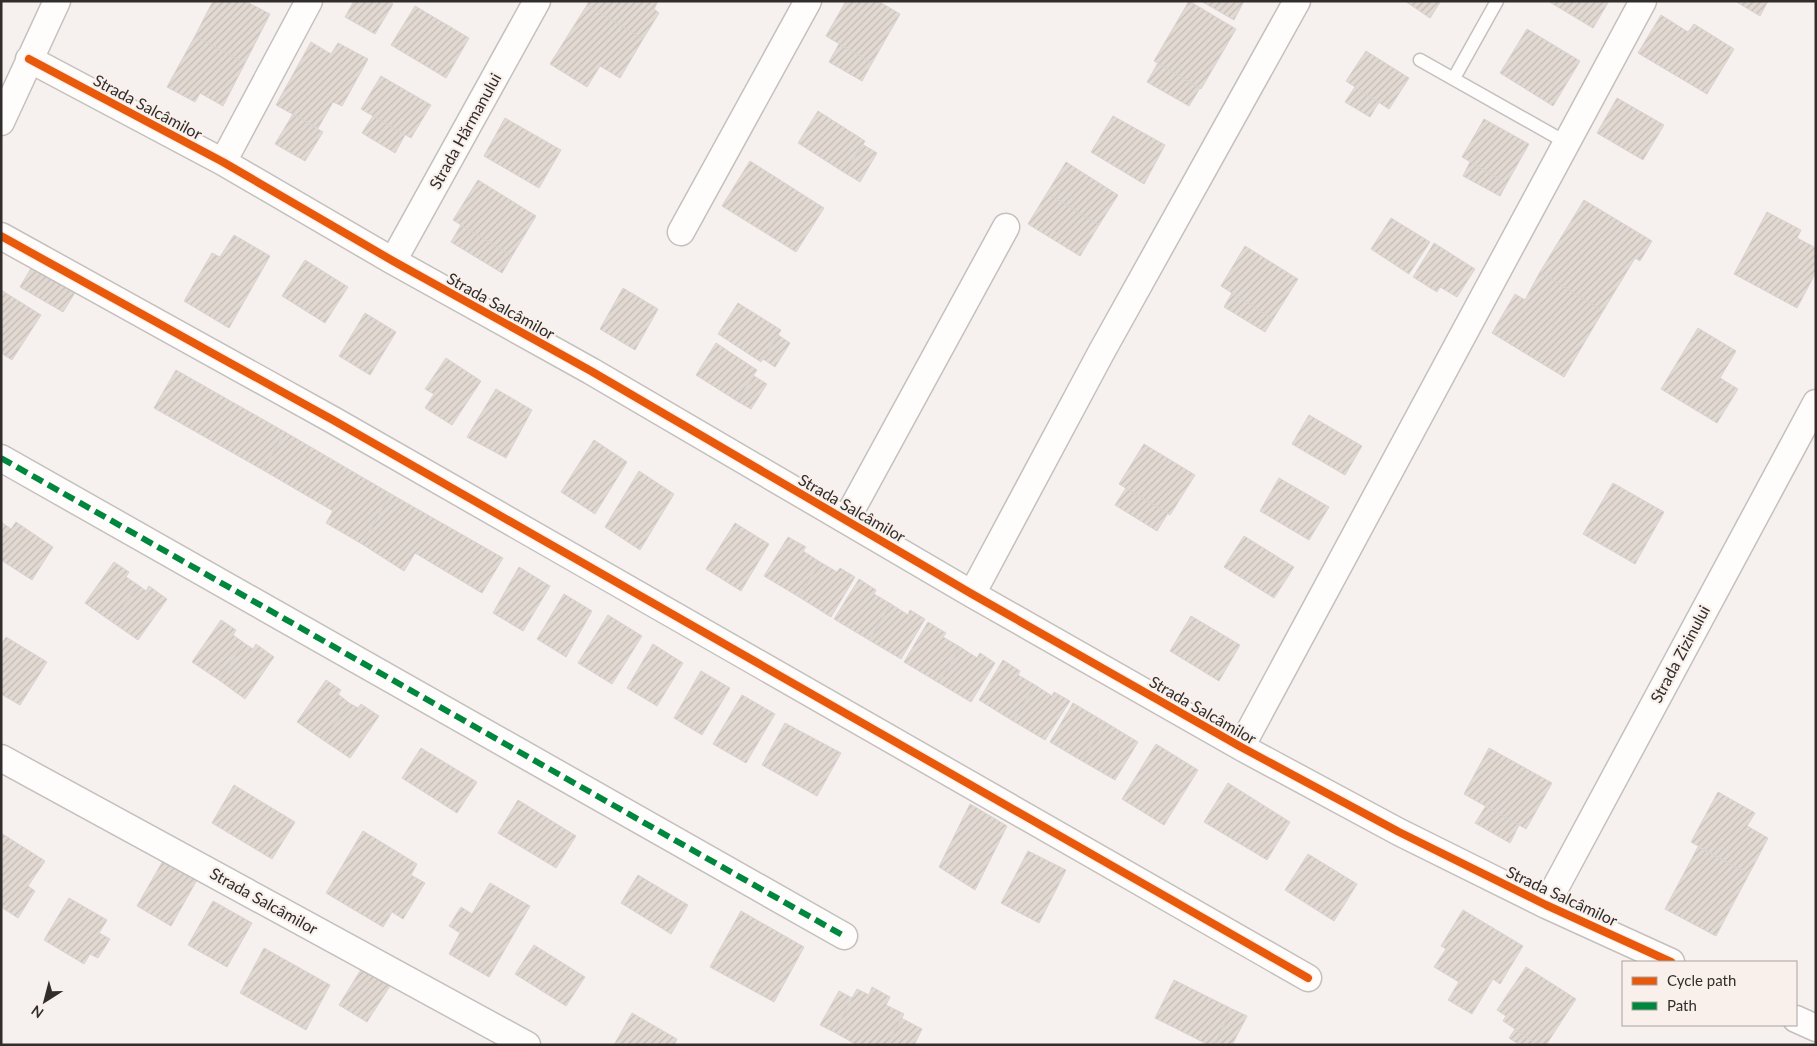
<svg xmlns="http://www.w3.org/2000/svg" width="1817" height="1046" font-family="Lato,sans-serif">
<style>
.building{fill:url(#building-hatch);stroke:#d7d4d1}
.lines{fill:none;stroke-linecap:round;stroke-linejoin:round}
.lane-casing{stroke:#c4c0be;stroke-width:15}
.street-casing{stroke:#c4c0be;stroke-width:29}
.lane{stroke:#fefdfc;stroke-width:12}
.street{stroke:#fefdfc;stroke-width:26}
.quiet{stroke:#00873e;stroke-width:6;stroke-dasharray:12 6;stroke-linecap:butt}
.cycleway-casing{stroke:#f9f0eb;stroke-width:11}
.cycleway{stroke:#e8590c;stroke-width:8}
.labels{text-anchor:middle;stroke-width:4.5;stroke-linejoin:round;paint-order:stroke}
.street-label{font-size:16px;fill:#302d2b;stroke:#f9f0eb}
</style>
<defs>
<pattern id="building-hatch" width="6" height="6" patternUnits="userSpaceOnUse" patternTransform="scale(1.25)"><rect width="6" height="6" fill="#e3d9d3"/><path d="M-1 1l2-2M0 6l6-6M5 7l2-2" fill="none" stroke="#c3bbb5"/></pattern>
</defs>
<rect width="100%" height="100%" fill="#f6f1ee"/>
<path class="building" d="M213,1H245L270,14L245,63L195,36Z
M354,1H388L393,4L375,34L345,17Z
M589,1H658L654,9L659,13L643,39L587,5Z
M846,1H878L900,14L872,63L826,36Z
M1189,1L1236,29L1201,89L1154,61Z
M1201,1H1244L1234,20Z
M1405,1H1441L1430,18Z
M1548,1H1609L1593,28Z
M1735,1H1768L1760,16Z
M587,5L643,39L620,78L600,66L587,87L550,64Z
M415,6L469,38L446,78L391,45Z
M1661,15L1688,32L1694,24L1734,49L1707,94L1638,53Z
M1527,29L1580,61L1553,106L1500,73Z
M195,36L245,63L223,106L200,93L195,102L167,87Z
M311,42L331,54L338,43L368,59L342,106L333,102L318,128L276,105Z
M839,44L872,63L862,81L829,62Z
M1366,51L1409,78L1389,109L1346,81Z
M1158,63L1200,88L1189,106L1147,82Z
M381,76L431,105L411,138L361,109Z
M1355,87L1379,102L1370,117L1345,102Z
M1617,98L1664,125L1643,160L1597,133Z
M818,111L865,141L845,173L798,143Z
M293,114L323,132L305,161L275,144Z
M373,116L405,135L395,153L362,133Z
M1113,116L1165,145L1144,184L1091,152Z
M505,118L561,150L539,188L484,156Z
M1484,119L1529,144L1507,183L1462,157Z
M862,144L877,153L860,182L845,173Z
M750,161L824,208L796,252L722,206Z
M1066,162L1118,195L1099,225L1047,193Z
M1470,162L1507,183L1500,196L1463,176Z
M478,180L536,216L512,256L453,220Z
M1047,193L1099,225L1080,256L1028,224Z
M1584,200L1652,241L1640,261L1635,258L1603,311L1540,272Z
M1767,212L1801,230L1797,238L1816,248V272L1797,308L1734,274Z
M1391,218L1430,242L1409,274L1371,249Z
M461,225L512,256L502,273L451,242Z
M234,235L270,256L229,328L184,301L212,253L220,257Z
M1434,243L1475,269L1457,297L1440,287L1437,292L1413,277Z
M1245,246L1298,279L1273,319L1221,286Z
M305,260L348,287L325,323L282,296Z
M33,265L76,291L63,312L20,287Z
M1540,272L1603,311L1564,377L1492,333L1515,294L1525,300Z
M623,288L658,309L635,350L600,329Z
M1,290L41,315L12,360L1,353Z
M1232,293L1273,319L1265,332L1224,307Z
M738,303L781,330L761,362L718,334Z
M365,313L396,332L370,375L339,356Z
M1698,328L1736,351L1720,378L1738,389L1717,423L1661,389Z
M778,335L790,343L775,367L763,359Z
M716,343L757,370L737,401L696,375Z
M446,358L481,381L452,425L425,408L434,394L425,389Z
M176,370L285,432L263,470L154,408Z
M754,376L767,384L751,409L737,401Z
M496,389L532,410L506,458L467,437Z
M1309,415L1362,446L1345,475L1292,444Z
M285,432L391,494L362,544L326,523L333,511L263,470Z
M594,440L627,462L595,514L561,492Z
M1144,444L1195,475L1170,515L1119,484Z
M639,471L674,494L640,550L605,527Z
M1279,478L1329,507L1309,540L1260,511Z
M1613,483L1664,512L1635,564L1583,534Z
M1126,488L1168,513L1157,531L1115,505Z
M391,494L503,558L482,593L415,553L404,571L362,544Z
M1,522L11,529L16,522L53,547L32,580L1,560Z
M735,523L769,544L741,591L706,569Z
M1244,536L1294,567L1274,598L1224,567Z
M788,537L806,547L803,551L820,562L799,597L764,576Z
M114,562L129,572L126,577L138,585L112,622L85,603Z
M820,562L837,572L840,568L855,577L831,617L799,597Z
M519,567L550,586L523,631L493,613Z
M859,579L876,590L874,594L891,604L869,640L834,619Z
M138,585L146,591L149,586L167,599L138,640L112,622Z
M564,594L592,611L566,657L537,639Z
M891,604L908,615L910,610L925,619L901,659L869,640Z
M608,615L642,636L612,684L578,663Z
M1191,616L1240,645L1219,681L1170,651Z
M221,620L236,630L233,635L244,643L219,680L192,662Z
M928,622L946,633L943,637L960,647L939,683L904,662Z
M6,637L47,662L20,705L1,694V645Z
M244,643L253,649L256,644L274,657L245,699L219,680Z
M653,644L683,663L657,706L627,688Z
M960,647L977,658L980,653L995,663L971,702L939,683Z
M1003,660L1020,671L1018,675L1035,685L1013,721L979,700Z
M701,671L730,688L702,735L674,718Z
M326,680L341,690L338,694L349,703L323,740L297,722Z
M1035,685L1052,696L1054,692L1070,701L1045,740L1013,721Z
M742,695L775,714L746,763L713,744Z
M349,703L358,708L361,704L379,716L350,758L323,740Z
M1073,703L1105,722L1082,761L1050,742Z
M1105,722L1138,742L1115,780L1082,761Z
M785,723L841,753L817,796L762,765Z
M1156,744L1198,770L1164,825L1122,799Z
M421,748L477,782L457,813L402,778Z
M1489,748L1552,783L1526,829L1464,794Z
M1228,783L1290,822L1267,860L1204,822Z
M234,785L295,822L272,859L212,823Z
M1718,792L1755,813L1747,826L1768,838L1749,874L1691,842Z
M518,800L576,836L556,868L498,833Z
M970,804L1007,826L975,890L939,867Z
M1486,806L1519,825L1510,843L1475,823Z
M363,831L417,864L411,875L425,883L403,919L392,912L383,927L326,893Z
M1,833L45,861L28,886L35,891L18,918L1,907Z
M1698,847L1749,874L1716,936L1665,909Z
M1028,851L1066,870L1039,923L1001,903Z
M1308,854L1357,884L1334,921L1285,890Z
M164,859L198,878L171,926L137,906Z
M638,875L688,905L671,934L621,903Z
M490,883L530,906L489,977L449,954L460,933L449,926L461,907L472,914Z
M69,898L107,920L99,933L110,939L98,958L90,954L84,964L44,940Z
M213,901L252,923L227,967L188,945Z
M1463,910L1523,946L1500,984L1493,979L1472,1014L1448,1000L1459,982L1434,967L1446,949L1441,946Z
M741,911L804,947L774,1002L710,967Z
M534,945L585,977L566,1006L515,974Z
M264,948L330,985L306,1030L240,993Z
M1526,967L1576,999L1546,1045H1539L1503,1021L1506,1016L1497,1010Z
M362,968L390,986L367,1022L339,1005Z
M1174,980L1232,1009L1214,1045H1209L1155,1018Z
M872,987L890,997L886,1005L904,1014L887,1045H857L834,1032L857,989L869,995Z
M839,991L852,998L834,1032L820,1025Z
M1232,1009L1247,1016L1232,1045H1218L1215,1043Z
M632,1013L677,1039L674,1045H614Z
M901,1018L922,1029L914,1045H887Z
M1515,1029L1539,1045H1520L1509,1038Z"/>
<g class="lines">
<defs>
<path id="lane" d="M1420,60L1567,143
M1454,78L1497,1"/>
<path id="street" d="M29,59L223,162L393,261L591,371L972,594L1241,747L1399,832L1546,905L1671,962
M1,122L57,1
M223,162L309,1
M681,232L808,1
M1,236L333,420L1308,978
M393,261L537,1
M1,458L844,936
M846,520L1006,227
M972,594L1102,351L1297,1
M1241,747L1643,1
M1,758L527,1045
M1546,905L1816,403
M1796,1019L1816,1028"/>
</defs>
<use href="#lane" class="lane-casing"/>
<use href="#street" class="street-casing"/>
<use href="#lane" class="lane"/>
<use href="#street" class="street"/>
<path class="quiet" d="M1,458L844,936"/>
<defs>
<path id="cycleway" d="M29,59L223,162L393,261L591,371L972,594L1241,747L1399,832L1546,905L1671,962
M1,236L333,420L1308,978"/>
</defs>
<use href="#cycleway" class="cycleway-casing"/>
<use href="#cycleway" class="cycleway"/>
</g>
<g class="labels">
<g class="street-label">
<text transform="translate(148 107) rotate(28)" y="6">Strada Salcâmilor</text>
<text transform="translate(465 131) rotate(-61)" y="6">Strada Hărmanului</text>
<text transform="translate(501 306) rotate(29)" y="6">Strada Salcâmilor</text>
<text transform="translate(852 508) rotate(30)" y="6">Strada Salcâmilor</text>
<text transform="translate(1680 654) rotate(-62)" y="6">Strada Zizinului</text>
<text transform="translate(1203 710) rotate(30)" y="6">Strada Salcâmilor</text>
<text transform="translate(1562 896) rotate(25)" y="6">Strada Salcâmilor</text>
<text transform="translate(264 901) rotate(29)" y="6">Strada Salcâmilor</text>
</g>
</g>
<rect width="1817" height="1046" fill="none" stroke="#302d2b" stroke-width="5"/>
<rect x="1622" y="961" width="175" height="65" fill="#f9f0eb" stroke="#a9a29e"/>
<rect x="1632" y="977" width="25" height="8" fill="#e8590c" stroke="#a9a29e"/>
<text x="1667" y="986" font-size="15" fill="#302d2b">Cycle path</text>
<rect x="1632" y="1002" width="25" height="8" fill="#00873e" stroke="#a9a29e"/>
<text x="1667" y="1011" font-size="15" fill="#302d2b">Path</text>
<g transform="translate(45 1001) rotate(216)" stroke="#f9f0eb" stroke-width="4" paint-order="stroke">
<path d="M0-4L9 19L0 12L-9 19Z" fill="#302d2b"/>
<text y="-8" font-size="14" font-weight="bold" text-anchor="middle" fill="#302d2b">N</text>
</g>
</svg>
